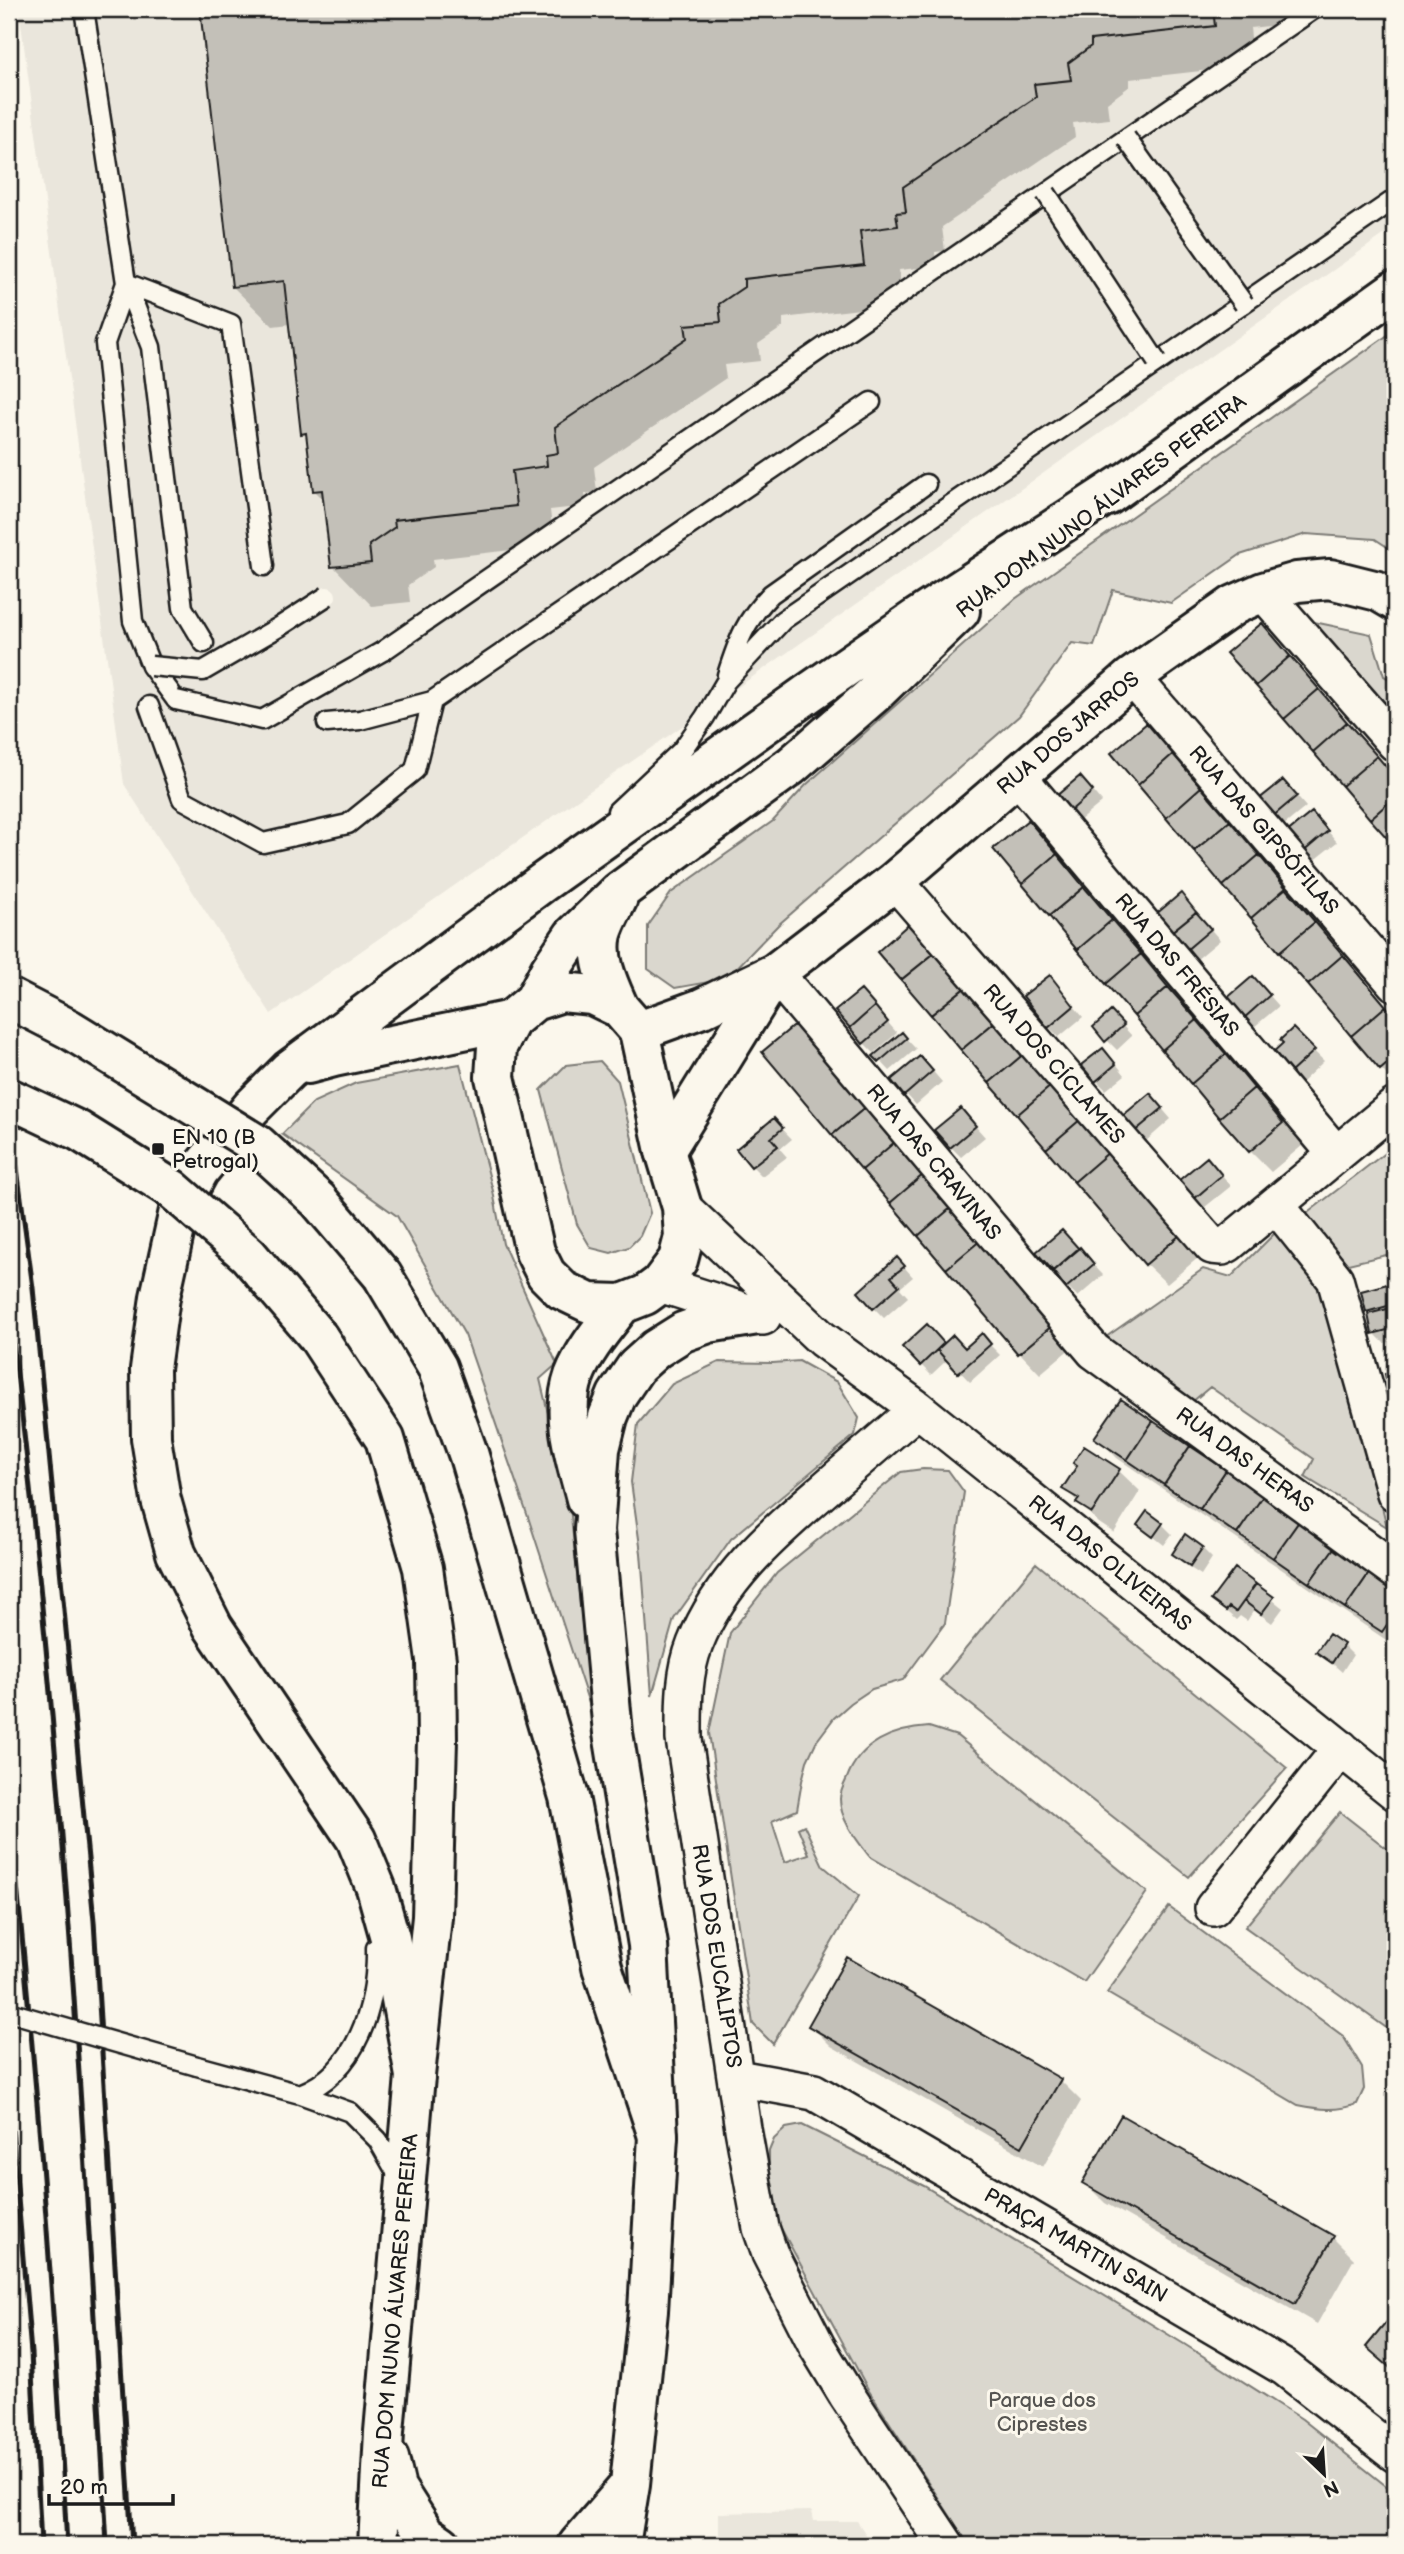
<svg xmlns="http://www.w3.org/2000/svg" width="1404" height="2554" font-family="'Balsamiq Sans',sans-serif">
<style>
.built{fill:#eae6dc}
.green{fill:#dad7ce;stroke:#7b7a75;stroke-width:2}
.shadow{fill:#0003}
.building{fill:#c3c0b8;stroke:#1c1c1c;stroke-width:2}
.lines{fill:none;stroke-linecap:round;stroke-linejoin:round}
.lane-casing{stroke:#1c1c1c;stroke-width:23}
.street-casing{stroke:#1c1c1c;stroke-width:40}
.secondary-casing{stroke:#1c1c1c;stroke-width:44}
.primary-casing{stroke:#1c1c1c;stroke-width:44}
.highway-casing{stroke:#1c1c1c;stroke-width:44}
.lane{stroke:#fbf7ec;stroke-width:18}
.street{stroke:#fbf7ec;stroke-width:35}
.secondary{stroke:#fbf7ec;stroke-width:38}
.primary{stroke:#fbf7ec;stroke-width:38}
.highway{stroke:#fbf7ec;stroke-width:38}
.rail{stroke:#1c1c1c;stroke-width:5}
.lane-bridge-casing{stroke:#1c1c1c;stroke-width:23;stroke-linecap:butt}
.highway-bridge-casing{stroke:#1c1c1c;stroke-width:44;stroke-linecap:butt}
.lane-bridge{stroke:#fbf7ec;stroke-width:18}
.highway-bridge{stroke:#fbf7ec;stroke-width:38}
.poi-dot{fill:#1c1c1c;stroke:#fbf7ec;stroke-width:2.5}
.labels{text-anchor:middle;stroke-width:6;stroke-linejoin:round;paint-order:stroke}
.street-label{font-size:21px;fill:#1c1c1c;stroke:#fbf7ec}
.poi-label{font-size:21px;fill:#1c1c1c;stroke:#fbf7ec;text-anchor:start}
.park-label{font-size:21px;fill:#555451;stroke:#fbf7ec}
</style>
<rect width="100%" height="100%" fill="#fbf7ec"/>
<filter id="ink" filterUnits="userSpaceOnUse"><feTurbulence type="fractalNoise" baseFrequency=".0143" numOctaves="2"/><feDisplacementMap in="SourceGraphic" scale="14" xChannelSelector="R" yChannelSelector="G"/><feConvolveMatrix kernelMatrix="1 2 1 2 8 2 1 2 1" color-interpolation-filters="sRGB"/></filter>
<g filter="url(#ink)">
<path class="built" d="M19,9H1395V227L271,1014L124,784Z
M812,2511L814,2521H857L873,2545H719V2513Z"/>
<path class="green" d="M1395,330V552L1375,539L1306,534L1240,555L1171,603L1113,590L1094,646L1072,643L1019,716L778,925L726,979L675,988L648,969V926L671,893L773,821L806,785L1015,599Z
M1314,622L1371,634L1384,676L1395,682V723L1328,645Z
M600,1061L618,1081L650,1213L640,1236L629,1247L611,1253L591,1248L577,1224L541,1090L566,1065Z
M460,1064L493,1191L503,1244L557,1364L540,1379L570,1506L591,1710L528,1517L465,1335L397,1216L282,1134L314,1102L356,1083Z
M1395,1145V1253L1344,1265L1301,1218Z
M1276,1232L1329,1291L1387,1527L1305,1477L1314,1459L1210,1387L1192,1402L1106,1337L1203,1269L1231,1277Z
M799,1361L837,1382L859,1418L855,1435L731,1539L674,1619L652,1696L641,1553L631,1482L638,1424L672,1384L719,1362L773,1363Z
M923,1469L948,1470L964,1492L945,1623L903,1680L872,1689L851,1703L834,1718L816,1742L807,1761L802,1781L797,1810L772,1821L785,1862L809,1854L798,1828L804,1825L823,1866L859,1896L773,2044L753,2024L709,1733L730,1633L777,1573L901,1472Z
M1036,1563L1287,1768L1189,1877L940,1680Z
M929,1727L957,1736L1147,1892L1084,1982L869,1856C857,1840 840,1820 840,1799C840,1792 844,1784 847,1778C860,1743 893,1729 929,1727Z
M1340,1812L1395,1855V2034L1245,1927Z
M1169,1907L1343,2036L1362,2067L1364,2089L1357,2104C1336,2112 1319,2109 1298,2105L1107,1993Z
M802,2125L924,2186L1184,2344L1302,2419L1395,2493V2545H969L869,2391L777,2221L769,2185V2151L774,2139L786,2128Z"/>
<path class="shadow" d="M202,9H1296L1286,11L1287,24L1250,28L1254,65L1130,79V86L1107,103L1109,119L1073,123L1075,137L942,227L945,251L935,252L936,266L899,270L903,304L783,318V327L758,344L760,361L724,365L726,378L594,467L597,492L585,494L586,506L550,510L554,545L433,559L434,567L408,585L410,602L372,606L333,566L325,501L315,491L309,439L303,433L290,324L273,326L233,287Z
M1261,625L1282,646L1395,776V845L1229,653Z
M1147,725L1167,746L1395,1016V1083L1381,1069Z
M1090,788L1102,802L1079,821L1069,811Z
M1293,792L1306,807L1283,826L1273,816Z
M1028,822L1048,843L1303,1145L1271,1172L1250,1151Z
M1322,824L1337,842L1313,861L1303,851Z
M1181,895L1220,940L1196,960L1186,950Z
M912,924L1199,1257L1167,1284L1146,1264Z
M1050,977L1083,1017L1059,1037L1049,1027Z
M1263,988L1279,1006L1254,1027L1244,1017Z
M871,1003L897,1033L874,1053L864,1043Z
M1121,1024L1132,1036L1117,1050L1107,1040Z
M1293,1031L1324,1061L1301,1083L1273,1054L1286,1043Z
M902,1034L916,1049L890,1071L876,1056Z
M764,1053L1072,1347L1040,1374L1020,1353Z
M1113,1060L1125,1075L1106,1090L1096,1080Z
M930,1068L942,1082L916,1105L893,1080Z
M1159,1105L1171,1119L1146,1141L1124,1117Z
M961,1110L985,1137L961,1157L951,1147Z
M774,1120L792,1139L780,1149L787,1157L762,1176L752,1166Z
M1217,1169L1231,1186L1205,1207L1195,1197Z
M1062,1232L1103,1275L1078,1297L1068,1287Z
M897,1259L913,1277L900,1288L908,1297L884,1318L874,1308Z
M1395,1284V1341L1384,1343L1374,1333L1372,1315L1368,1311Z
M927,1327L945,1345L965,1350L981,1336L1000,1355L970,1382L948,1359L931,1375L921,1365Z
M1121,1402L1395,1587V1646L1117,1458L1097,1437Z
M1084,1449L1119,1471L1140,1491L1114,1533L1099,1523L1064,1488L1079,1466Z
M1162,1524L1172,1534L1164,1545L1139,1525Z
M1202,1548L1212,1558L1201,1575L1184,1564L1174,1554Z
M1235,1570L1283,1608L1272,1623L1254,1610L1247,1621L1240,1616L1236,1620L1213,1600Z
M1343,1645L1353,1655L1342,1672L1318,1651Z
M810,2025L1060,2080L1081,2101L1043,2167L831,2046Z
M1121,2117L1333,2238L1354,2259L1317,2324L1105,2203L1084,2182Z
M1395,2314V2373L1368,2347Z
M724,2541H808L812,2545H724Z"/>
<path class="building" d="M200,9H1213L1215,26L1091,40V46L1068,63L1071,80L1034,84L1036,97L903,187L906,212L896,213L898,226L860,231L864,265L744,279V287L719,304L721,322L685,325L687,338L555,427L558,453L546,455L547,466L512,471L516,506L394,520L395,527L369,545L371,563L331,567L322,490L313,491L306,433L301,434L284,281L232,287Z
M1262,623L1290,656L1256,686L1226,653Z
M1290,656L1319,689L1284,719L1256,686Z
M1319,689L1347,722L1313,752L1284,719Z
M1347,722L1377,756L1342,786L1313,752Z
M1147,723L1173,754L1138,785L1111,753Z
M1173,754L1201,787L1166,818L1138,785Z
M1377,756L1395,777V797L1370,819L1342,786Z
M1080,776L1093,791L1068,813L1055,797Z
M1283,780L1297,796L1272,817L1258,800Z
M1201,787L1230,821L1194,851L1166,818Z
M1395,797V847L1370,819Z
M1312,812L1328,831L1302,853L1286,833Z
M1028,820L1057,854L1022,884L993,849Z
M1230,821L1259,855L1223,886L1194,851Z
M1057,854L1084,887L1049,916L1022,884Z
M1259,855L1286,888L1251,918L1223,886Z
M1084,887L1112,920L1077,950L1049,916Z
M1286,888L1315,922L1279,952L1251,918Z
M1181,893L1196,912L1170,933L1155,915Z
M1196,912L1211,929L1185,951L1170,933Z
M1112,920L1141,954L1106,984L1077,950Z
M912,921L937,951L901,980L877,952Z
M1315,922L1343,955L1308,985L1279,952Z
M937,951L967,986L931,1015L901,980Z
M1141,954L1168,987L1134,1016L1106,984Z
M1343,955L1386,1006L1351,1036L1308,985Z
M1050,975L1074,1006L1048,1028L1023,996Z
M1253,976L1270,995L1243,1019L1226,999Z
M967,986L996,1021L961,1050L931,1015Z
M1168,987L1197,1020L1162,1050L1134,1016Z
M861,990L875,1006L850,1028L835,1011Z
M875,1006L888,1022L863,1044L850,1028Z
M1386,1006L1395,1017V1057L1380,1070L1351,1036Z
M1111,1011L1124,1025L1105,1042L1093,1027Z
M1197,1020L1226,1054L1191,1084L1162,1050Z
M996,1021L1025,1053L989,1083L961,1050Z
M797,1023L867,1106L832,1135L762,1052Z
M1293,1028L1315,1050L1289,1074L1271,1054L1283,1043L1280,1040Z
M902,1032L907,1038L879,1062L873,1056Z
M1103,1048L1116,1064L1095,1082L1081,1065Z
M1025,1053L1052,1085L1017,1115L989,1083Z
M1226,1054L1254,1088L1219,1118L1191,1084Z
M920,1056L933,1071L904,1096L891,1080Z
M1052,1085L1081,1119L1046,1149L1017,1115Z
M1254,1088L1283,1123L1249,1152L1219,1118Z
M1150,1093L1163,1108L1134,1132L1121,1117Z
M867,1106L896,1141L862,1170L832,1135Z
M961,1108L976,1126L950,1148L934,1130Z
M774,1118L783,1128L771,1138L778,1146L751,1167L736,1149Z
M1081,1119L1109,1152L1074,1182L1046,1149Z
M896,1141L924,1174L890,1203L862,1170Z
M1109,1152L1180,1235L1145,1265L1074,1182Z
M1207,1157L1222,1175L1194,1199L1178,1181Z
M924,1174L952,1207L918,1236L890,1203Z
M952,1207L981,1240L946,1269L918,1236Z
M1062,1230L1079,1249L1053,1271L1036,1252Z
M981,1240L1053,1325L1018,1354L946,1269Z
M1080,1247L1094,1264L1066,1288L1053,1271Z
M897,1257L905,1266L891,1277L899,1286L873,1309L858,1292Z
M1395,1282V1304L1366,1312L1361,1291Z
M1395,1307V1328L1372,1334L1368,1314Z
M927,1324L944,1343L920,1366L902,1347Z
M982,1333L991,1344L958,1373L937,1350L953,1335L965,1348Z
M1395,1372V1394L1390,1395L1385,1374Z
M1121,1399L1153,1421L1127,1460L1094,1438Z
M1153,1421L1190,1446L1164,1485L1127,1460Z
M1084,1446L1120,1469L1092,1513L1076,1503L1079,1499L1062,1489L1077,1466L1073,1463Z
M1190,1446L1226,1470L1200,1509L1164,1485Z
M1226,1470L1263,1496L1237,1534L1200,1509Z
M1263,1496L1300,1520L1273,1558L1237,1534Z
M1147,1511L1163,1523L1153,1537L1137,1525Z
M1300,1520L1336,1545L1309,1583L1273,1558Z
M1185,1534L1203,1547L1190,1566L1172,1554Z
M1336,1545L1372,1569L1345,1608L1309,1583Z
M1235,1568L1256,1584L1236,1612L1229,1607L1226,1611L1211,1600Z
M1372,1569L1395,1585V1613L1382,1632L1345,1608Z
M1256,1584L1274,1597L1261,1614L1244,1601Z
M1329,1634L1344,1644L1332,1663L1316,1652Z
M847,1957L1061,2079L1022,2147L808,2026Z
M1121,2115L1334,2236L1295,2304L1082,2183Z
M1395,2312V2372L1366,2347Z
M722,2539H808V2545H722Z"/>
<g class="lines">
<defs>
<path id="lane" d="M84,9L126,283L151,347L183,608L204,643
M383,651L1314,9
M727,675C738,641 745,620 771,594L926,484
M176,700L151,666L133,621L105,343L126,283L231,324L264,566
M149,706L182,799L263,843L348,824L415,770L432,701L871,402
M327,723L360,720L432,701
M617,811L682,750L705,717L726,681L783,620L1395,199
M376,1948C377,2004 358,2072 300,2094L350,2112L378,2140L399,2177
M197,2066L300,2094"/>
<path id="street" d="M1263,592L1395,743
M1132,677L1395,983
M1017,775L1336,1154
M895,881L1212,1246L1222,1247L1228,1244L1395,1106
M775,973L1094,1351L1395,1570
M1276,1205L1335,1279L1395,1493
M682,1207L822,1339L918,1409L1395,1792
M660,1284L763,1317
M918,1409C887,1435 856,1462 825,1489C773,1534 721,1578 695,1644C683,1674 684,1707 684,1739L743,2129L761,2228L770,2254L818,2348L846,2394L946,2545
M1213,1908L1341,1748
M737,2078L814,2092L1285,2368L1395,2454"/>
<path id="secondary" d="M639,1031L702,1008L775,973L895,881L1132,677L1234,605L1263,592L1297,582L1330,579L1378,591L1395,601
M665,1151L775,973"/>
<path id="primary" d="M1107,496L1395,290
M618,898C613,909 605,922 602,934C596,959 609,985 619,1008
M562,992L592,995L619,1008L639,1031L665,1151L682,1207L684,1237L678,1260L660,1284L645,1295L622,1304L589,1303L562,1290L546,1274L535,1252L495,1077L497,1047L511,1020L534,1001Z
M534,1001L550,970L573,936L620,891L791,766L874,694L960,611
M308,1064L334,1057L511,1020
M586,1499C576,1460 560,1416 574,1376C584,1350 605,1326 622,1304
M389,2458L396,2488L425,2534L441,2545
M378,2545L384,2432L415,2076L390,1938L376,1888L356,1839L213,1627L176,1553L161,1500L151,1438L150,1369L160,1297L180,1206L199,1171L251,1108L289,1070L542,883L810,692L917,618L1126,482
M578,2545L629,2486
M620,2545L630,2484L648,2311L658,2136L648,1945L613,1733L594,1530L600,1449L608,1417L617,1395L636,1367L656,1349L683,1332L708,1323L758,1315"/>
<path id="highway" d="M382,1275L437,1367L469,1456L569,1797L602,1967L658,2136
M318,1337L385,1439L423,1568L436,1660L437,1740L432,1917L415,2076"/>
</defs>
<use href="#lane" class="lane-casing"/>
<use href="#street" class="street-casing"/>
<use href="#secondary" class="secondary-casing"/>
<use href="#primary" class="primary-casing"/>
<use href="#highway" class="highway-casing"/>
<use href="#lane" class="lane"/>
<use href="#street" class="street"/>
<use href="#secondary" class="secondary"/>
<use href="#primary" class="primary"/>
<use href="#highway" class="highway"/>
<path class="rail" d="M9,1108L33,1288L94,1921L132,2545
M9,1308C61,1718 84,2132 107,2545
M9,1807C35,2052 54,2299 67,2545
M9,2091L31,2353L41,2545"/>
<defs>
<path id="lane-bridge" d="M1126,138L1244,304
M1046,193L1157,362
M151,666L203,671L279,627L327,596
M176,700L262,720L383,651
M9,2012L197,2066"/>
<path id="highway-bridge" d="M9,998L69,1029L258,1145L318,1200L382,1275
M9,1098L79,1131L172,1189L248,1255L318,1337"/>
</defs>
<use href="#lane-bridge" class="lane-bridge-casing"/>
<use href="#highway-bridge" class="highway-bridge-casing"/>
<use href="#lane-bridge" class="lane-bridge"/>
<use href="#highway-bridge" class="highway-bridge"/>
</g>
</g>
<rect class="poi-dot" x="151" y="1142" width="14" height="14" rx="3.5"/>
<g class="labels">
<g class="street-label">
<text transform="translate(1101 506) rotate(-37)" y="7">RUA DOM NUNO ÁLVARES PEREIRA</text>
<text transform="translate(1068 733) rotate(-40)" y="7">RUA DOS JARROS</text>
<text transform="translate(1264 830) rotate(49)" y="7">RUA DAS GIPSÓFILAS</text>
<text transform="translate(1177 965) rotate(50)" y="7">RUA DAS FRÉSIAS</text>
<text transform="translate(1054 1064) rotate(49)" y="7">RUA DOS CÍCLAMES</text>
<text transform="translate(934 1162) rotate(50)" y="7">RUA DAS CRAVINAS</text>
<text transform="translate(1245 1460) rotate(36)" y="7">RUA DAS HERAS</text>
<text transform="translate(1110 1563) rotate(39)" y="7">RUA DAS OLIVEIRAS</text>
<text transform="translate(717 1956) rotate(81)" y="7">RUA DOS EUCALIPTOS</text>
<text transform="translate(1076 2245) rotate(30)" y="7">PRAÇA MARTIN SAIN</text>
<text transform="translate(395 2311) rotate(-85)" y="7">RUA DOM NUNO ÁLVARES PEREIRA</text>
</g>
<g class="poi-label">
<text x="172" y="1144">EN 10 (B<tspan x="172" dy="24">Petrogal)</tspan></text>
</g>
<g class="park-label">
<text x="1042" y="2407">Parque dos<tspan x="1042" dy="24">Ciprestes</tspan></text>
</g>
</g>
<rect width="1404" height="2554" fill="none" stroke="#fbf7ec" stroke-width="35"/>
<rect x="18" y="18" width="1369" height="2519" fill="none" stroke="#1c1c1c" stroke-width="2.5" filter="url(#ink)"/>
<g transform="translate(1324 2474) rotate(155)" stroke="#fbf7ec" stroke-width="5" paint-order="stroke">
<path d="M0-5L12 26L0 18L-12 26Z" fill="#1c1c1c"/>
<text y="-10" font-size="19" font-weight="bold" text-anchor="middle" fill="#1c1c1c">N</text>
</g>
<path d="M49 2494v10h124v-10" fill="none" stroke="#1c1c1c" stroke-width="3.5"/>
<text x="60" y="2494" font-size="21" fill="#1c1c1c" stroke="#fbf7ec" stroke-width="5" paint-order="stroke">20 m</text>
</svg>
